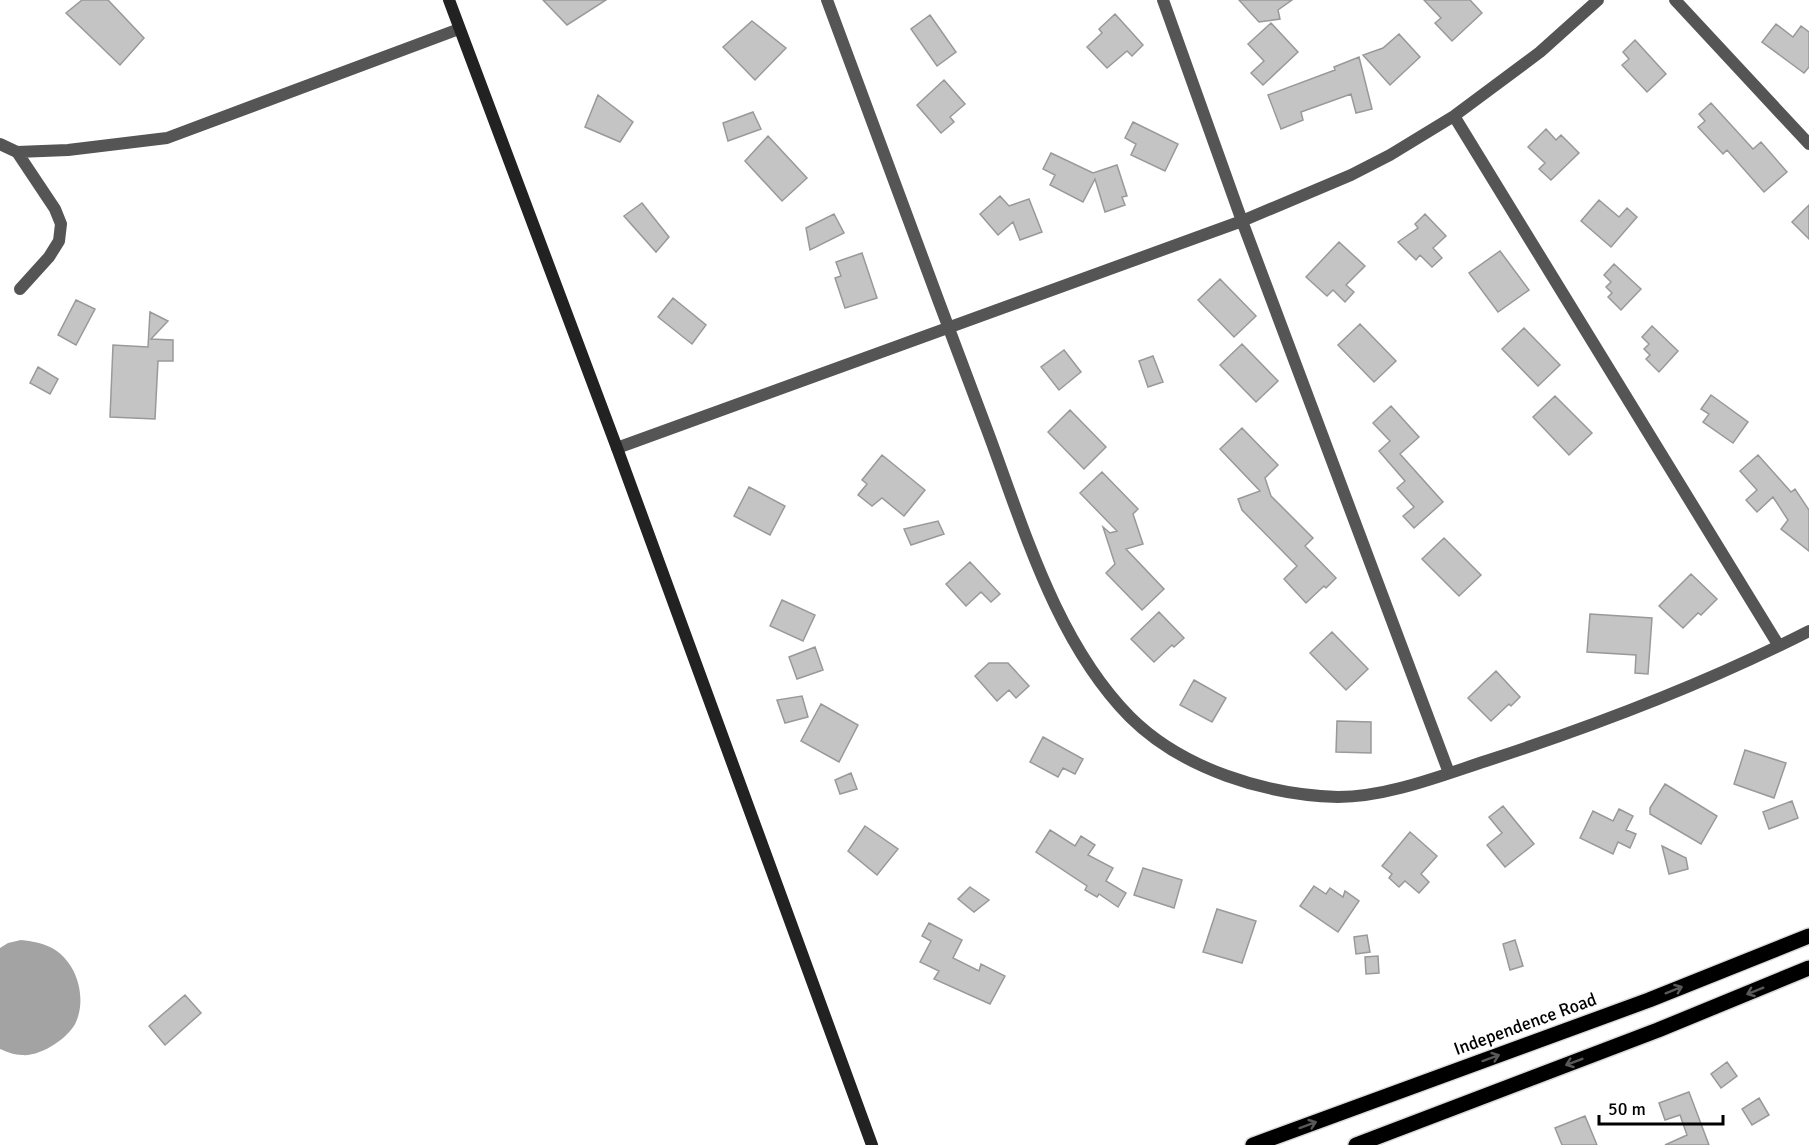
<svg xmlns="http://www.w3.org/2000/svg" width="1809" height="1145" font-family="Signika,sans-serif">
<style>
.water{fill:#a3a3a3}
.building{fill:#c4c4c4;stroke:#999;stroke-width:1.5}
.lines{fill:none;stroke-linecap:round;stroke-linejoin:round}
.primary-casing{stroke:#dbdbdb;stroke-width:18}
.street{stroke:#555;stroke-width:12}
.secondary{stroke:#222;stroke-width:12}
.primary{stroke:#000;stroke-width:15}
.oneway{stroke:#595959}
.labels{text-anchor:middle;stroke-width:4.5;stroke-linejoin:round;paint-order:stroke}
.street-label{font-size:18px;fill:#000;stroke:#fff}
</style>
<rect width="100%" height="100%" fill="#fff"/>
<path class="water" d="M21,940C32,941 42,943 52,948C77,962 87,997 76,1022C69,1038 40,1057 22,1055C15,1055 7,1052 0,1049V948L8,943Z"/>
<path class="building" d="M82,0H108L144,38L120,65L66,13Z
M543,0H606L567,25Z
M1239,0H1292L1278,10L1280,19L1259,22Z
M1424,0H1470L1482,13L1452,41L1435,23L1441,18Z
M1115,14L1143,45L1132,56L1127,51L1107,68L1087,47L1102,33L1099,29Z
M930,15L956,52L937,66L911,29Z
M752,21L786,48L755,80L723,47Z
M1271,23L1298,52L1263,85L1251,73L1264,61L1248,44Z
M1776,24L1793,37L1801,26L1809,32V67L1804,73L1762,42Z
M1399,34L1420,57L1390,85L1363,55L1383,48Z
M1635,40L1666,74L1647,92L1622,65L1629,59L1623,52Z
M1359,57L1372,109L1356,113L1351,94L1301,112L1303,120L1281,129L1268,95L1335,70L1334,67Z
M944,80L965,104L950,117L954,122L941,133L917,105Z
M598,95L633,122L620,142L585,127Z
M1711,103L1753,149L1761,142L1787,172L1764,192L1727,150L1723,154L1698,127L1705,121L1699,114Z
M753,112L761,129L728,141L723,123Z
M1133,122L1178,144L1165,171L1131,155L1136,144L1125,138Z
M1546,129L1556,140L1561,135L1579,153L1551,180L1539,169L1545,163L1528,147Z
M768,136L807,178L782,201L745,161Z
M1051,153L1093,173L1117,165L1127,196L1122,197L1125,205L1105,212L1095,179L1083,202L1050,185L1055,175L1043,169Z
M1000,196L1009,206L1029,199L1042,232L1020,240L1013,222L998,235L980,214Z
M1599,200L1619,217L1627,208L1637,217L1611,247L1581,221Z
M642,203L669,237L656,252L624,216Z
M1809,205V239L1792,222Z
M834,214L844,233L810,250L806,228Z
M1425,214L1446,236L1433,248L1442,258L1432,267L1420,255L1416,260L1398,242L1418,228L1415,224Z
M1339,242L1365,266L1346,285L1354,292L1345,302L1333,290L1327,296L1306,277Z
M1500,251L1529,290L1498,312L1469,273Z
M862,253L877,298L845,308L835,278L841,276L836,262Z
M1614,264L1641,289L1621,310L1608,297L1612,293L1606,287L1611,282L1604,275Z
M1220,279L1256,316L1234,337L1198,300Z
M673,298L706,325L692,344L658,317Z
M76,300L95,309L76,345L58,335Z
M150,312L168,321L151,339L173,340V361H158L155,419L110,417L113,345L148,347Z
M1360,324L1396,361L1374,382L1338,345Z
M1652,326L1678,351L1659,372L1646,359L1650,355L1644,349L1649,344L1642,337Z
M1524,328L1560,365L1538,386L1502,349Z
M1242,344L1278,381L1256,402L1220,365Z
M1064,350L1081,372L1059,390L1041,367Z
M1153,356L1163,382L1148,387L1139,361Z
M38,367L58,379L50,394L30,383Z
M1711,395L1748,422L1733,443L1703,422L1709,414L1701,409Z
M1555,396L1592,433L1569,455L1533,417Z
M1391,406L1419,437L1400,454L1443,502L1414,528L1403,516L1414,507L1397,488L1405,481L1379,451L1390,441L1373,423Z
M1070,410L1106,447L1084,469L1048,432Z
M1242,428L1278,465L1265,478L1271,496L1313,538L1305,546L1336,578L1326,588L1324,586L1306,603L1284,579L1297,566L1242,510L1238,499L1260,491L1220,449Z
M882,455L925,490L904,516L882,498L872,506L858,495L867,484L862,480Z
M1758,455L1791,492L1795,489L1809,510V551L1781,529L1788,520L1773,497L1757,512L1746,500L1757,490L1740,471Z
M1102,472L1138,509L1133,514L1143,544L1126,549L1164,589L1142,610L1106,573L1115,564L1103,527L1110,533L1117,531L1080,493Z
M749,487L785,506L770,535L734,516Z
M938,521L944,534L911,545L904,529Z
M1444,538L1481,575L1459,596L1422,559Z
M970,562L1000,594L991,602L981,592L966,606L946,584Z
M1691,574L1717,599L1701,615L1698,613L1683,628L1659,606Z
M782,600L815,615L803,641L770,626Z
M1159,612L1184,638L1174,647L1172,645L1154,662L1131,639Z
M1590,614L1652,618L1648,674L1635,673L1636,655L1587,652Z
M1332,632L1368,669L1346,690L1310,653Z
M815,647L823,670L797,679L789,657Z
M989,663H1008L1029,686L1016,698L1009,690L997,701L975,676Z
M1496,671L1520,697L1511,706L1509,704L1491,721L1468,698Z
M1194,680L1226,698L1212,722L1180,705Z
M802,696L808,717L785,723L777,700Z
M821,704L858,725L839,762L801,741Z
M1337,721L1371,722V753L1336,752Z
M1043,737L1083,759L1075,774L1063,768L1058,777L1030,762Z
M1745,750L1786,763L1774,798L1734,784Z
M851,773L857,789L840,794L835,780Z
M1665,784L1717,816L1701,844L1650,814V808Z
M1792,801L1798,818L1769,829L1763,812Z
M1503,806L1534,844L1505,867L1487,845L1502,833L1489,817Z
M1619,809L1633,816L1626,830L1636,834L1630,848L1618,842L1613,854L1580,838L1593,811L1613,821Z
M865,826L898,849L877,875L848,851Z
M1050,830L1075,846L1081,836L1095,845L1088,855L1113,868L1106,881L1126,893L1118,907L1099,894L1097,897L1085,890L1087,886L1036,852Z
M1410,832L1437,856L1421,874L1429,882L1419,893L1405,881L1399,887L1389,878L1392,874L1382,866Z
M1662,846L1686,858L1688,869L1669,874Z
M1143,868L1182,880L1174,908L1134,895Z
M1314,886L1326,894L1330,888L1343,897L1345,891L1359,901L1338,932L1300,906Z
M970,887L989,900L974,912L958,899Z
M1217,909L1256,921L1242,963L1203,952Z
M929,923L962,940L953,958L979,971L981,964L1005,976L990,1004L934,979L939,971L920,962L931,941L922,936Z
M1367,935L1370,952L1356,954L1354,937Z
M1515,940L1523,966L1510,970L1503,944Z
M1378,956L1379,973L1366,974L1365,957Z
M185,995L201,1013L165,1045L149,1026Z
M1727,1062L1737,1076L1721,1088L1711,1074Z
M1689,1092L1709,1145H1665L1687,1135L1680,1115L1665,1120L1659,1103Z
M1759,1098L1769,1115L1752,1125L1742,1109Z
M1585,1116L1597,1145H1562L1555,1128Z"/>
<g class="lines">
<defs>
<path id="primary" d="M1253,1145L1649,1000L1809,936
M1356,1145L1658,1030L1809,968"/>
</defs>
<use href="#primary" class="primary-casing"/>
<path class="street" d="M827,0C880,142 932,285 986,427C1023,525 1055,641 1130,717C1182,769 1266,795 1338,797C1387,797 1440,776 1486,761C1597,725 1705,684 1809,631
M1163,0L1242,221L1449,773
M1675,0L1809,144
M1454,116L1779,646
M0,144L17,152L68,150L167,138L459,29
M17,152L55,209L61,224L59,241L49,257L20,289
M617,448L1242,221L1351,175L1390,155L1454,116L1540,52L1598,0"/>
<path class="secondary" d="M449,0L617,448L872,1145"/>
<use href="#primary" class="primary"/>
</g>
<defs><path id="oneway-shaft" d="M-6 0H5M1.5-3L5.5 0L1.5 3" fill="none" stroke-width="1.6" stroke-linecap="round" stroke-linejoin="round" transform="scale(1.5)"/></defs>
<g class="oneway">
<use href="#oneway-shaft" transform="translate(1674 990) rotate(-22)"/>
<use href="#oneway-shaft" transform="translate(1755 991) rotate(158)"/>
<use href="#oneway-shaft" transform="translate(1491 1058) rotate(-20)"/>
<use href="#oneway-shaft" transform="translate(1574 1062) rotate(159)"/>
<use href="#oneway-shaft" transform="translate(1308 1125) rotate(-20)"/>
</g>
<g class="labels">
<g class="street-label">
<text transform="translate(1525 1024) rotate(-20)" y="6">Independence Road</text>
</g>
</g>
<path d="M1599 1115v9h124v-9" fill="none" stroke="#000000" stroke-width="3"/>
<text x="1608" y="1115" font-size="18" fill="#000000" stroke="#ffffff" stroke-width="4.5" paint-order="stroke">50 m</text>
</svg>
